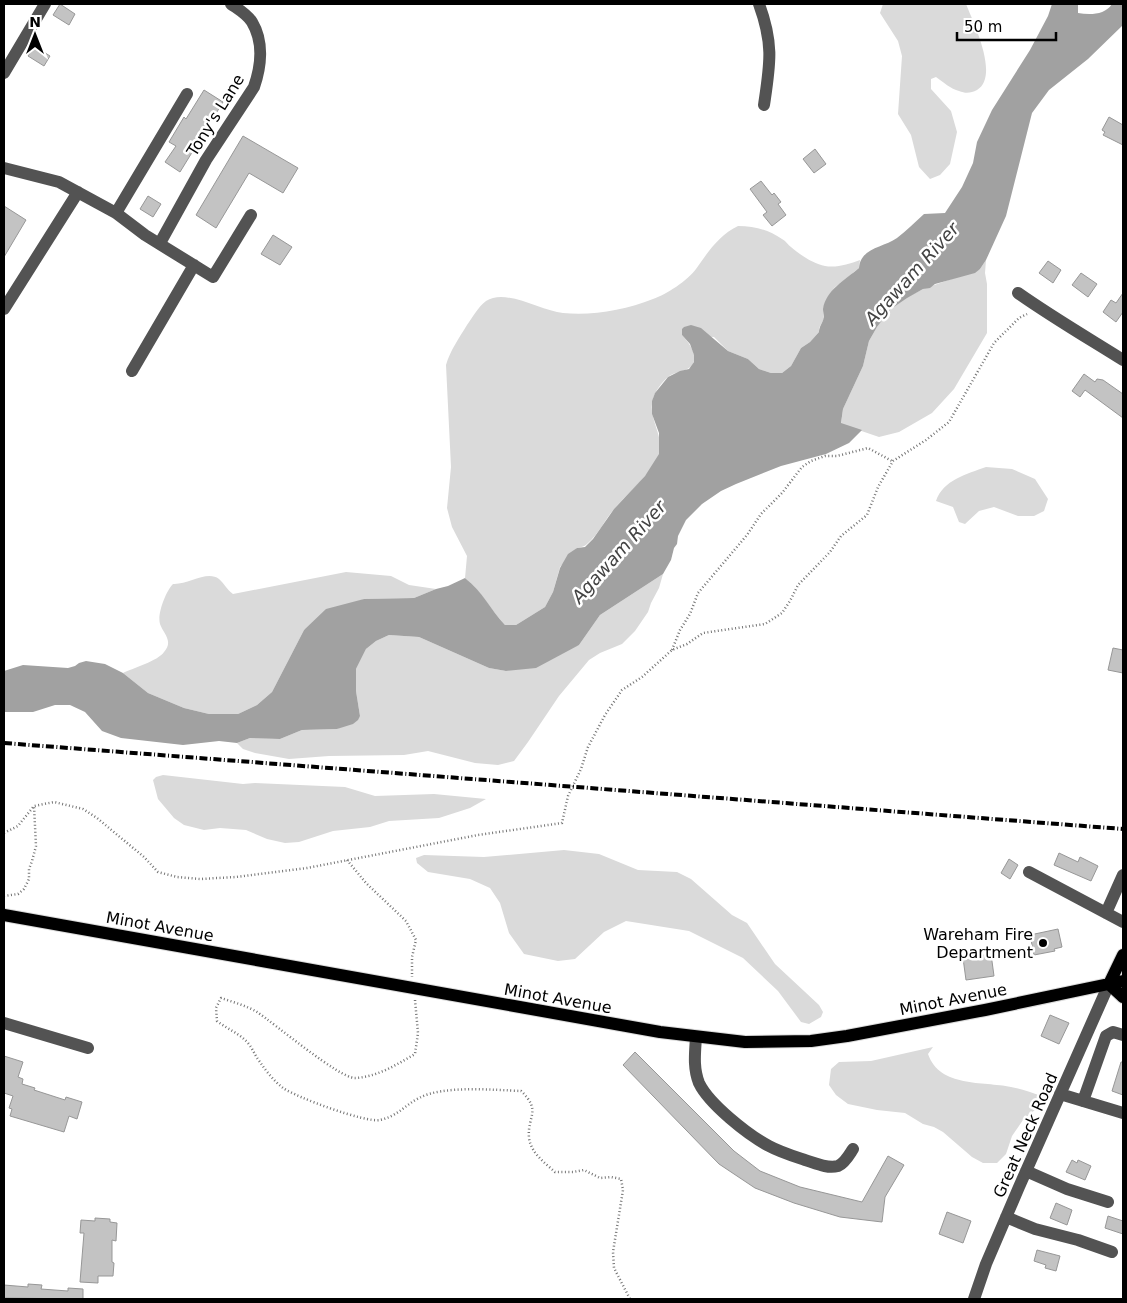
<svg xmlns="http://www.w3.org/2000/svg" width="1127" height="1303" font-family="'DejaVu Sans',sans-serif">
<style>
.green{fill:#dadada}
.water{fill:#a1a1a1}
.building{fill:#c3c3c3;stroke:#979797}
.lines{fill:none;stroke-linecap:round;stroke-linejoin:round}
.major-casing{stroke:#dbdbdb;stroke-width:14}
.path{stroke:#757575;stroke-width:2.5;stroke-dasharray:1 2.5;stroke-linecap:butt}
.minor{stroke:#535353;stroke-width:12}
.major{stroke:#000;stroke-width:12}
.rail{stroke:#000;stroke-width:4;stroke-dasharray:8 2.5 1 2.5;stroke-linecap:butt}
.poi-dot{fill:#000;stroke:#fff;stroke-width:2}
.labels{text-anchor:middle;stroke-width:5;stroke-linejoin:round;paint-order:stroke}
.street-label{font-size:16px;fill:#000;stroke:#fff}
.poi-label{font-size:16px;fill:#000;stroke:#fff;text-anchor:end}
.water-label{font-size:18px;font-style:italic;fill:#424242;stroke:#fff}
</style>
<rect width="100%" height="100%" fill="#fff"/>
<path class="green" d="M883,4H966C973,22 1000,76 977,90C971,93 966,94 959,91C951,89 943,82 936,77L931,79V89L951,111L957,132L950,164L940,175L930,179L919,167L911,135L898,114L902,56L898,41L880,13Z
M738,226C755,226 769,230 782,239C786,241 788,245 791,247C800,255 814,264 825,266C837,268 849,264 860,260L859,268L834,288L823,309L824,319L819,328V332L810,342L801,348L791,366L782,373H771L759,369L748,359L728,351L714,337L682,335C689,343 702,359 689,368C683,372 674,372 668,377C662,382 655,391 653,399C647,418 665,436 659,455C653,472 627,494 615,508C605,519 599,534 587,544C584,547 581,547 577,548L560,567L553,592L545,607L516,625H505C490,609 482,592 465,578L467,556L452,527L447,508L451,467L446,365C450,351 459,338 467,325C472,318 478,307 486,301C506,288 541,311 563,313C592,316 625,310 653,299C667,294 687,281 696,269C708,252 719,235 738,226Z
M986,260L985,273L987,284V333L954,389L932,413L899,432L879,437L841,424L843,409L863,366L869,341L877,327L891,309L907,297L923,289L980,269Z
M986,467L1012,469L1035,479L1048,499L1044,511L1034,516H1018L994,507L979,511L965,524L959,522L953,507L936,501C943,480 967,474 986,467Z
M346,572L391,576L409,585L436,589L414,598L364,599L304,630L272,692L257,705L238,714H209L184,708L148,693L123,673C133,668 158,661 164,652C174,641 163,633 160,624C157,614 166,591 173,584C188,585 207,570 219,579C224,583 227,590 233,594Z
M663,574L659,588L651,603L648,612L635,631L622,644L600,653L589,660L559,696L528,742L514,761L498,765L475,763L428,751L404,755L329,756L289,759L255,753L243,749L237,743L250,738L280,739L302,730L337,729L360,716L356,691V669L366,649L376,641L389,635L419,637L489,668L506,671L579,645L600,615Z
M163,775L243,784L255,783L345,787L375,796L434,794L486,799L470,808L439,818L389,821L370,827L333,831L299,842L285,843L267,839L246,830L220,828L204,830L184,825L174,818L158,799L153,780L156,777Z
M564,850L599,854L638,870L677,872L691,879L732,915L747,923L775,964L819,1005L823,1012L821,1017L809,1024L801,1022L778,991L743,958L689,931L626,921L604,932L575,959L558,961L524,954L509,933L500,903L490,888L470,879L428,872L417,863L416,858L424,855L484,857Z
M933,1047L928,1054C940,1088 983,1081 1011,1087C1022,1089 1032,1093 1042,1096L1041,1100L1036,1109L1023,1120L1012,1136L1006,1154L997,1163H983L972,1157L943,1132L934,1127L923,1124L905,1113L877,1110L848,1104L836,1095L829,1085L831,1069L839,1062L871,1061Z"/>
<path class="water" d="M1052,4H1078V13C1090,15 1105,15 1112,4H1123V25L1088,59L1049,90L1032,113L1006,216L986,260L980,269L975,273L935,284L930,288L923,289L907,298L891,309L877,327L869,341L863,366L843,409L841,423L862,430L849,443L826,454L781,466L736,484L721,491L702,504L686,520L678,536L677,544L674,548L671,560L663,574L600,615L579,645L536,668L506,671L489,668L419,637L389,635L376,641L366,649L356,669V691L360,716L358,720L353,724L337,729L302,730L280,739L250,738L237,743L219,741L183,745L121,738L102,731L85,712L70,705H55L33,712H4V671L23,665L68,668L75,666L79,663L86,661L105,664L123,673L148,693L184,708L209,714H238L257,705L272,692L304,630L326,609L364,599L414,598L436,589L448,586L465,578C483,592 490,609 505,625H516L545,607L553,592L560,568L568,554L577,548L585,547L593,539L614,509L645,476L659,454V433L652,414V401L655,393L668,377L680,371L689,369L694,362V355L690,344L682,335V329L684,327L691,325L701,328L728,351L748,359L759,369L771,373H782L791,366L801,348L810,342L819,332C819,326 823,323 824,317C824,316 823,311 823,309C826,290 845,280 859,268C861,247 883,248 897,238C906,231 915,222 924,214L945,213L962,187L973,163L977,142L992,110L1030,50L1048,16Z"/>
<path class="building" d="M60,4L75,14L69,25L53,15Z
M34,46L50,56L44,66L28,56Z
M204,90L223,102L180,172L165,162L176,146L169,142L184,117L186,119Z
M1109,117L1123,125V145L1103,135L1105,132L1102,130Z
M243,136L298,168L283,193L249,173L216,228L196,215Z
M815,149L826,164L814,173L803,159Z
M761,181L772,195L774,193L781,202L778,204L786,215L772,226L763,215L767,212L750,189Z
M148,196L161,204L153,217L140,209Z
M4,206L26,220L4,257Z
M273,235L292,247L280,265L261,254Z
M1048,261L1061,270L1053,283L1039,273Z
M1081,273L1097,284L1088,297L1072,285Z
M1123,293V312L1116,322L1103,312L1111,300L1116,303Z
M1084,374L1095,382L1097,379L1103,380L1123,394V418L1085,390L1080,397L1072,391Z
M1113,648L1123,650V673L1108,670Z
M1059,853L1078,862L1080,857L1098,866L1091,881L1054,865Z
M1009,859L1018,865L1010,879L1001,873Z
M1058,929L1062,947L1054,949L1055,951L1034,955L1030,935Z
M991,954L994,976L966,980L963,958Z
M1050,1015L1069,1023L1059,1044L1041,1036Z
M635,1052L734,1151L760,1171L800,1187L862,1202L888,1156L904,1165L885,1197L882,1222L840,1217L794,1203L755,1188L719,1164L623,1065Z
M4,1056L23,1062L18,1077L23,1079L22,1084L35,1088L34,1090L65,1100L66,1097L82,1102L77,1119L69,1116L64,1132L10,1116L12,1109L9,1108L13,1096L4,1093Z
M1121,1062H1123V1095L1112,1091Z
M1072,1160L1077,1163L1078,1160L1091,1166L1085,1180L1066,1172Z
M1056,1203L1072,1210L1067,1225L1050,1218Z
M947,1212L971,1221L963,1243L939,1234Z
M1108,1216L1123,1221V1234L1105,1228Z
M95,1218L110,1219V1222L117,1223L116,1241L112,1240V1262L114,1263L113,1276H98V1283L80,1282L84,1233H80L81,1220L95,1221Z
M1037,1250L1060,1256L1056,1271L1045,1268L1046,1265L1034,1261Z
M28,1284L42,1285L41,1289L68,1291V1288L83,1289V1299L4,1298V1285L28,1287Z"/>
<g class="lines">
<defs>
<path id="major" d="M4,915L660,1032L745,1042L811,1041L847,1036L985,1010L1123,981
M1109,984L1123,955
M1109,984L1123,997"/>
</defs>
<use href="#major" class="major-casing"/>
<path class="path" d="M672,650L680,630L690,614L698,593L747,535L761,514L782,493L802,467L811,461L825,456H837L868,448L892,461
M4,833L18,826L34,806L54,802L83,809L97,818L144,857L158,872L177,877L200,879L236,877L307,868L478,835L562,823L568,796L581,769L588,747L605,715L622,690L642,677L672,650L687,644L703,633L765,624L782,613L790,601L798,585L830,552L841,536L867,515L878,487L893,461L926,440L949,422L994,343L1019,318L1027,314
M347,860L366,883L406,921L416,940L412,957V977
M4,896L18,894L24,889L29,879V869L32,861L36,846L34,806
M415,1000L418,1033L415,1054C396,1065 377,1077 355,1078C339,1078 275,1024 257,1012C247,1006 233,1002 221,998L216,1008L217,1021C227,1029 239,1033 248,1043C253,1049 255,1056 260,1062C266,1071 274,1081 283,1088C296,1097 365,1123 380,1120C398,1116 405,1105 419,1098C443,1085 495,1090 521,1091C542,1111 527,1116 529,1138C531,1153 545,1163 555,1172H573L584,1170L600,1178L611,1177L621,1179L623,1190L613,1252L614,1268L630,1299"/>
<path class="minor" d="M759,4C774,45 770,64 764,105
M4,73L45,4
M4,168L59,182L116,213L145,235L213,277L251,215
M116,213L187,94
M160,243L206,160L254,87C261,67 264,42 252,22C247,14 238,9 231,4
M1018,293C1052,317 1088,338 1123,360
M4,309L78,192
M132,371L194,265
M1029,872L1123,922
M1106,913L1123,875
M4,1023L88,1048
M696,1037C695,1053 693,1068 699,1083C709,1104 748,1135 769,1146C780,1152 793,1156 805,1160C815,1163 827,1169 838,1166C845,1163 849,1155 853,1149
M1060,1094L1123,1113
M1083,1101L1106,1036L1113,1032L1123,1035
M1026,1171L1067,1189L1108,1202
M1006,1217L1035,1229L1078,1240L1112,1252
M974,1299L986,1264L1019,1187L1109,984"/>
<use href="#major" class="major"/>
<path class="rail" d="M4,743L1123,829"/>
</g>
<circle class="poi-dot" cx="1043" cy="943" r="5"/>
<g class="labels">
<g class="street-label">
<text transform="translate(215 115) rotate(-58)" y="6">Tony's Lane</text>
<text transform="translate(160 926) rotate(10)" y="6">Minot Avenue</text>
<text transform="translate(558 998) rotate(10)" y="6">Minot Avenue</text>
<text transform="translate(953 999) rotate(-11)" y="6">Minot Avenue</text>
<text transform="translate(1025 1135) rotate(-66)" y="6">Great Neck Road</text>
</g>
<g class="poi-label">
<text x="1033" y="940">Wareham Fire<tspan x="1033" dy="18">Department</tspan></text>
</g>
<g class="water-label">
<text transform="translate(912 274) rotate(-48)" y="6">Agawam River</text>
<text transform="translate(619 552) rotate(-48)" y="6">Agawam River</text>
</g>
</g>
<rect width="1127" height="1303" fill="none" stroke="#000000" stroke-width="10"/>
<g transform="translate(35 35)" stroke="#ffffff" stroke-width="4" paint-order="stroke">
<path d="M0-4L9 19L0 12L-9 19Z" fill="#000000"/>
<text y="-8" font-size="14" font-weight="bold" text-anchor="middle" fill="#000000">N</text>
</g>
<path d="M957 32v8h99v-8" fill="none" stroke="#000000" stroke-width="2.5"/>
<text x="964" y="32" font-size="15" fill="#000000" stroke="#ffffff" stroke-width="4" paint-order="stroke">50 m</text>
</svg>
